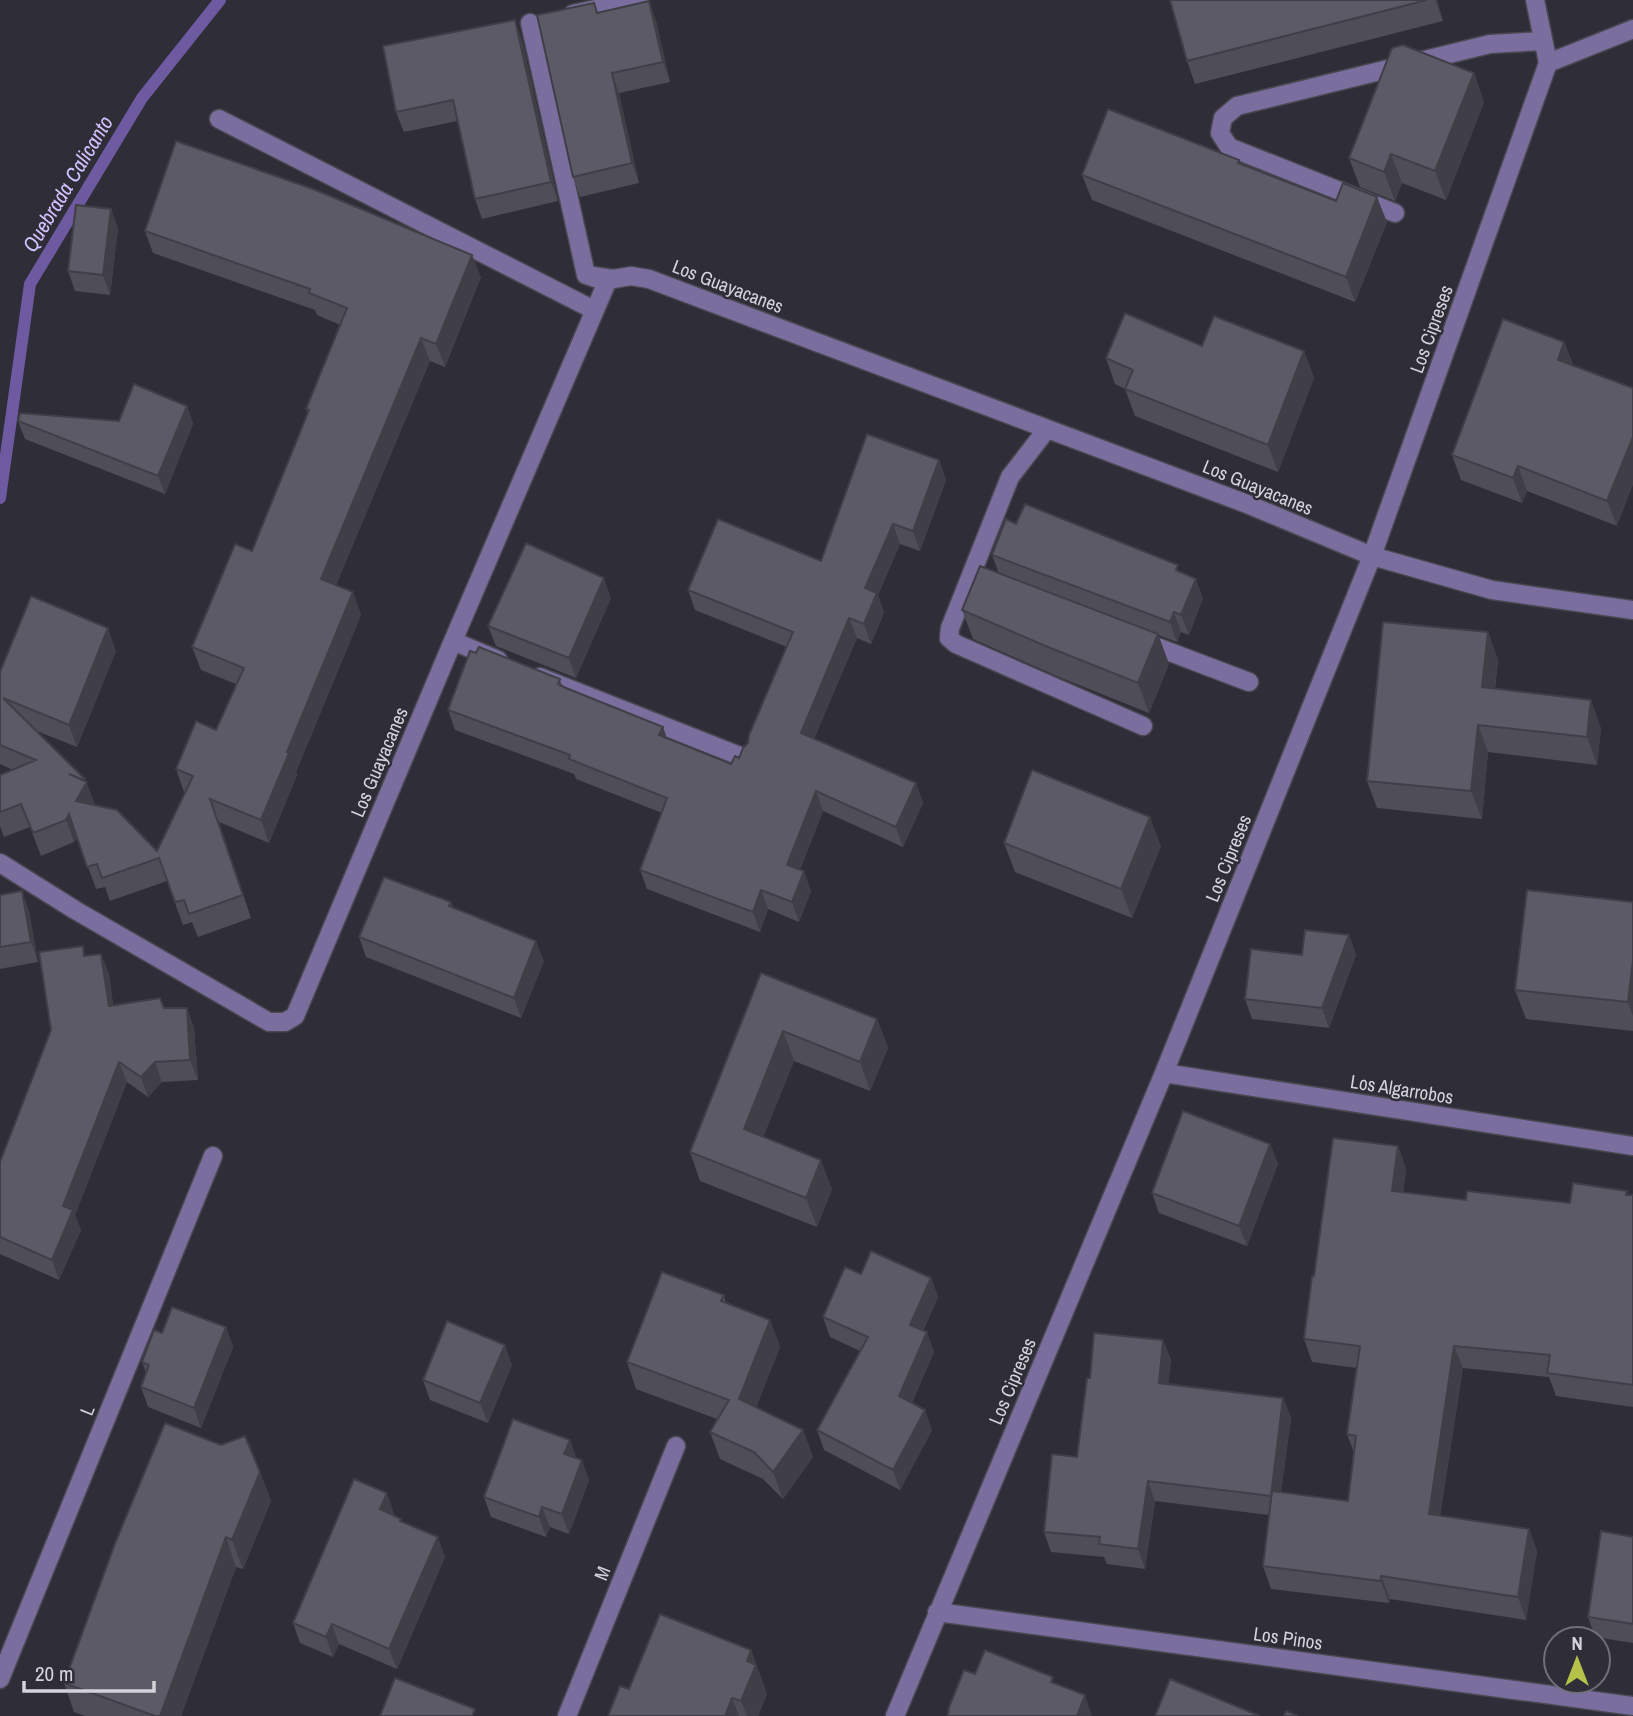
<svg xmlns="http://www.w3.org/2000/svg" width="1633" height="1716" font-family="'Archivo Narrow',sans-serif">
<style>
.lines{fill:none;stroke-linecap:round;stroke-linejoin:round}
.stream{stroke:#6e5aa1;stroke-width:12}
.minor-casing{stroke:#494851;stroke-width:21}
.minor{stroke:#7a6e9f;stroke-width:18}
.wall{fill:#4f4d58}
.shaded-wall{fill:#403f47}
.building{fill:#5c5a66;stroke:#403f47;stroke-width:2}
.labels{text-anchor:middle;stroke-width:5;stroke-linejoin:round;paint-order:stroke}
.street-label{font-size:19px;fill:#d4d3d9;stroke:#2f2d37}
.water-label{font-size:21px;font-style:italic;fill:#d1c3ff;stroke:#2f2d37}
</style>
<rect width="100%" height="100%" fill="#2f2d37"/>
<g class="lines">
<path class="stream" d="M0,498L30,284L142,98L220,0"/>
<defs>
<path id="minor" d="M573,14L639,0
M530,23L586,275
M1548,63L1633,29
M219,119L594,310
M1395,213L1229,147L1220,133L1223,118L1237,106L1490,44L1543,41
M1047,429L1010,477L950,628L949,638L956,644L1143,726
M453,641L498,660
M1141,641L1249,682
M540,677L745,758
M0,863L75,910L269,1022H285L295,1016L453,641L607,282L586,275L613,279L631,276L649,279L1247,504L1372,556L1492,590L1633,610
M1164,1073L1633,1146
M937,1612L1633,1706
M0,1679L213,1156
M567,1716L676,1446
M895,1716L1164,1073L1372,556L1548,63L1535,0"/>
</defs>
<use href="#minor" class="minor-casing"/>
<use href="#minor" class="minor"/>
</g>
<path class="wall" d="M1170,0H1437L1443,21L1195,84L1187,61Z
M649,1L656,21L670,82L619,93L639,183L580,197L573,177L598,13Z
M522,40L558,201L482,219L475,199L457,121L404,132L396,112Z
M1474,73L1484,102L1446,200L1402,183L1395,201L1360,187L1349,158Z
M1241,164L1387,222L1355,302L1092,200L1082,175Z
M111,209L118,229L110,295L75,291L68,271Z
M145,231L481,277L445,367L430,361L336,585L353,592L361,615L296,772L297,775L269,843L219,822L251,918L198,937L192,922L183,925L167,881L110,901L105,887L96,889L77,837L74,842L41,856L30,827L4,837L0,826V775L13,770L0,764V672L116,651L77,747L37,731L85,779L95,805L157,851L185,792H184L176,769L216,730L236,684L201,670L192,647L252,551L308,414L306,409L340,325L317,315L315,310L153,253Z
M1564,342L1573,365L1617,526L1527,491L1522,503L1461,480L1452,455Z
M1202,346L1304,351L1314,378L1278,472L1135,416L1125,389L1115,384L1106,358Z
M187,406L193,424L165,494L25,439L18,421H119Z
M939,460L946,480L920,551L900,544L878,595L884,613L871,644L857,638L814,739L916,783L923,803L903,847L823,811L800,870L811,891L799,922L768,909L760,932L647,889L640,870L662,813L576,779L574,774L455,730L448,710L560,679L562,686L667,739L731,764L739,758L748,743L787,647L695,610L688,590L821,561Z
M1016,524L1180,572L1203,598L1189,635L1181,632L1177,642L1158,635L1169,664L1149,713L1059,677L973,639L962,610L999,574L992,555Z
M611,598L576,678L496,646L488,626Z
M1488,632L1498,660L1495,689L1601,728L1597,765L1488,752L1482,819L1377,808L1367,781Z
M1004,843L1161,846L1132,918L1015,872Z
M0,895L29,911L38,962L0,969Z
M451,902L453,908L544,961L521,1018L366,957L359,937Z
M1633,902V1031L1526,1019L1515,990Z
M1349,935L1356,955L1329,1028L1252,1019L1245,999L1302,955Z
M101,954L109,974L113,1005L164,1008H187L194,1028L198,1080L162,1082L148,1097L127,1082L75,1215L81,1230L59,1280L0,1254V1162L86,956Z
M761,973L877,1019L888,1048L870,1091L794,1061L763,1137L832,1189L817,1227L700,1181L690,1152Z
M1270,1144L1278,1164L1247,1246L1159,1213L1152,1193Z
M1398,1146L1406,1169L1403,1193L1466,1200L1570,1203L1628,1195H1633V1407L1556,1396L1549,1377L1463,1368L1440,1515L1529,1529L1537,1551L1526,1620L1390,1599L1389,1603L1271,1589L1263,1566L1269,1515L1155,1501L1145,1569L1107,1564L1104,1557L1051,1552L1044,1532L1077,1457L1090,1378L1163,1340L1171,1360L1168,1384L1283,1398L1291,1418L1281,1492L1348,1501L1354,1453L1347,1434L1357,1368L1312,1362L1304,1339L1314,1276Z
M861,1274L931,1278L938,1297L923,1331L934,1352L912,1403L932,1430L900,1490L824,1450L817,1430L860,1351L830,1337L823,1317Z
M724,1295L726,1303L770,1320L780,1347L756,1407L803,1430L813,1457L783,1499L763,1479L720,1459L710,1432L717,1419L636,1389L627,1362Z
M226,1327L233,1347L201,1428L148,1407L141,1387L146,1373L142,1362L162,1333Z
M512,1365L488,1423L430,1400L423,1380Z
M570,1440L576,1458L589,1480L569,1534L550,1527L546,1537L491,1517L484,1497Z
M260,1472L271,1501L243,1569L236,1567L181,1716H85L74,1712L64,1683Z
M394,1513L393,1515L445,1557L397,1669L339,1644L333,1657L300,1643L293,1623Z
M1633,1537V1643L1595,1637L1588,1617Z
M751,1650L767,1694L758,1716H608L629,1689Z"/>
<path class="shaded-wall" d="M1435,0H1437L1443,21Z
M649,1L656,21L670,82L663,62Z
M515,20L522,40L558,201L551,182Z
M612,73L619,93L639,183L632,163Z
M1474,73L1484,102L1446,200L1435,171Z
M1391,154L1402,183L1395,201L1384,172Z
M1377,197L1387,222L1355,302L1346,277Z
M111,209L118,229L110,295L103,275Z
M472,255L481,277L445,367L436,344Z
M421,338L430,361L329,602L321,579Z
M1564,342L1573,367L1558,360Z
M1304,351L1314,378L1278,472L1268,445Z
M187,406L193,424L165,494L158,476Z
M1633,437V485L1617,526L1607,501Z
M939,460L946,480L920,551L913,531Z
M1518,466L1527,491L1522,503L1513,478Z
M893,524L900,544L878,595L884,613L871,644L864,624L865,588Z
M604,578L611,598L576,678L569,658Z
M1196,579L1203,598L1189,635L1181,615Z
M353,592L361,615L296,772L297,775L269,843L261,820L287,752Z
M1174,612L1181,632L1177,642L1170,622Z
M849,618L857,638L808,753L801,733Z
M108,628L116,651L77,747L69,725Z
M1488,632L1498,660L1492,715L1482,687Z
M1158,634L1169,664L1149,713L1138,683Z
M1591,700L1601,728L1597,765L1587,737Z
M1478,725L1488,752L1482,819L1471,791Z
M663,727L670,747L659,735Z
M85,779L95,805L84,824L76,801Z
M916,783L923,803L903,847L896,827Z
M816,791L823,811L794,885L787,865Z
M69,814L77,837L74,842L66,820Z
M1150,817L1161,846L1132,918L1121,889Z
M804,871L811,891L799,922L792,902Z
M761,890L768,909L760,932L753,912Z
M22,891L29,911L38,962L31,942Z
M1349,935L1356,955L1329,1028L1322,1008Z
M536,941L544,961L521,1018L514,998Z
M101,954L109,974L116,1026L109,1006Z
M1633,960V1016L1628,1002Z
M187,1008L194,1028L198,1080L190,1060Z
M877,1019L888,1048L870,1091L860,1062Z
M783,1031L794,1061L755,1158L744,1129Z
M119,1062L127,1082L75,1215L81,1230L59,1280L52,1260L63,1206Z
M155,1062L162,1082L148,1097L141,1077Z
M1270,1144L1278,1164L1247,1246L1239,1226Z
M1398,1146L1406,1169L1400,1214L1392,1191Z
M821,1160L832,1189L817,1227L806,1198Z
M931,1278L938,1297L917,1345L910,1325Z
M770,1320L780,1347L749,1426L739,1399Z
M226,1327L233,1347L201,1428L194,1408Z
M927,1332L934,1352L906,1416L899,1396Z
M1163,1340L1171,1360L1166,1403L1159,1383Z
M505,1345L512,1365L488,1423L480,1403Z
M1454,1346L1463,1368L1437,1537L1429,1514Z
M1283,1398L1291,1418L1278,1516L1271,1496Z
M925,1410L932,1430L900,1490L893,1470Z
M803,1430L813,1457L783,1499L773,1472Z
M570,1440L577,1460L564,1454Z
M582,1460L589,1480L569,1534L562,1514Z
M260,1472L271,1501L243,1569L232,1540Z
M1148,1481L1155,1501L1145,1569L1138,1549Z
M387,1493L394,1513L387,1529L380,1509Z
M542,1507L550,1527L546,1537L539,1517Z
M1529,1529L1537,1551L1526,1620L1518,1597Z
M226,1537L236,1567L181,1716H160Z
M438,1537L445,1557L397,1669L389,1649Z
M1381,1576L1390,1599L1389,1603L1381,1581Z
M332,1624L339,1644L333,1657L326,1637Z
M751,1650L767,1694L758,1716H747L741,1701L747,1661Z
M1085,1695L1092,1716H1077Z
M732,1698L739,1716H725Z"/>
<path class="building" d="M1170,0H1427L1187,61Z
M649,1L663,62L612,73L632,163L573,177L537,15L594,3L597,13Z
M515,20L551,182L475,199L453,100L396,112L383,46Z
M1403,45L1474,73L1435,171L1391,154L1384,172L1349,158L1392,48Z
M1108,109L1239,160L1238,163L1336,201L1343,183L1377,197L1346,277L1082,175Z
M176,141L313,189L472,255L436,344L421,338L321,579L353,592L287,752L289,753L261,820L210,799L243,895L189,914L184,900L175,902L159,858L102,878L97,864L87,867L69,814L66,820L33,833L21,804L0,812V775L36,760L0,745V672L31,596L108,628L69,725L3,698L85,779L84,780L69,774L87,782L76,801L117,810L157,851L193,776L176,769L196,721L216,730L244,668L192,647L235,544L252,551L309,410L306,409L347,308L309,293L310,289L145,231Z
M76,205L111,209L103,275L68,271Z
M1125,313L1202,346L1214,316L1304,351L1268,445L1125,389L1133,370L1106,358Z
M1503,319L1564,342L1558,360L1633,388V437L1607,501L1518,466L1513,478L1452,455Z
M134,384L187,406L158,476L18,421L20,413L119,421Z
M867,434L939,460L913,531L893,524L865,588L877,593L864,624L849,618L801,733L916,783L896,827L816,791L787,865L804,871L792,902L761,890L753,912L640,870L667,798L569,759L570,755L448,710L470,651L476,653L479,647L560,679L558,684L566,688L663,727L659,735L731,764L735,756L739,758L743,748L748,743L749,735L793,632L688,590L718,519L821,561Z
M1025,504L1178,565L1176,570L1196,579L1181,615L1174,612L1170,622L992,555L1006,519L1016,524Z
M526,543L604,578L569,658L488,626Z
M980,566L1158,634L1138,683L1048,647L962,610Z
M1383,622L1488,632L1482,687L1591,700L1587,737L1478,725L1471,791L1367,781Z
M1032,770L1150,817L1121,889L1004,843Z
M384,877L451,902L449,906L536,941L514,998L359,937Z
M1527,890L1633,902V960L1628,1002L1515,990Z
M22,891L31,942L0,947V895Z
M1305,930L1349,935L1322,1008L1245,999L1251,949L1302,955Z
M83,946L84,956L101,954L109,1006L160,998L164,1008H187L190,1060L155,1062L141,1077L119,1062L63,1206L73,1210L52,1260L0,1237V1162L51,1030L39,952Z
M761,973L877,1019L860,1062L783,1031L744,1129L821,1160L806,1198L690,1152Z
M1183,1111L1270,1144L1239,1226L1152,1193Z
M1333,1138L1398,1146L1392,1191L1466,1200L1467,1191L1570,1203L1573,1183L1627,1191L1626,1195H1633V1385L1547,1373L1550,1355L1454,1346L1429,1514L1529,1529L1518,1597L1381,1576V1581L1263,1566L1272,1491L1348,1501L1356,1436L1347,1434L1360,1346L1304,1339L1312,1276H1314Z
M871,1251L931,1278L910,1325L927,1332L899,1396L925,1410L893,1470L817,1430L868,1337L823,1317L845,1267L861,1274Z
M662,1272L724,1295L721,1301L770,1320L739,1399L803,1430L773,1472L754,1452L710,1432L729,1400L627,1362Z
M172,1307L226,1327L194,1408L141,1387L149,1365L142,1362L154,1330L162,1333Z
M447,1321L505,1345L480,1403L423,1380Z
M1094,1333L1163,1340L1159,1383L1283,1398L1271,1496L1148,1481L1138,1549L1099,1544L1100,1537L1044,1532L1052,1454L1077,1457L1087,1378H1090Z
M513,1419L570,1440L564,1454L582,1460L562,1514L542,1507L539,1517L484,1497Z
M165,1423L221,1445L245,1436L260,1472L232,1540L226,1537L160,1716H155L64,1683L116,1541Z
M354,1479L387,1493L380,1509L401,1519L400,1521L438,1537L389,1649L332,1624L326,1637L293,1623Z
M1601,1531L1633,1537V1624L1588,1617Z
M660,1614L751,1650L747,1661L756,1665L741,1701L732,1698L725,1716H608L620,1686L629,1689Z
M985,1650L1053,1677L1051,1682L1085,1695L1077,1716H947L949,1711L948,1710L964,1670L975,1674Z
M395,1678L475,1709L472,1716H380Z
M1170,1679L1260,1716H1155Z
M1286,1711L1298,1716H1284Z"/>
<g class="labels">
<g class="street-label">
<text transform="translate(728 286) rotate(21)" y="7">Los Guayacanes</text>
<text transform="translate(1431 329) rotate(-70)" y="7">Los Cipreses</text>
<text transform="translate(1258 487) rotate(22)" y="7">Los Guayacanes</text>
<text transform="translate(379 762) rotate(-67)" y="7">Los Guayacanes</text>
<text transform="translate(1228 858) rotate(-68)" y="7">Los Cipreses</text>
<text transform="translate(1402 1089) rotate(9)" y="7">Los Algarrobos</text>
<text transform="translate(1012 1381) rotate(-67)" y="7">Los Cipreses</text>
<text transform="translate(87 1410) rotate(-68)" y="7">L</text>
<text transform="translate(602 1573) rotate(-68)" y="7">M</text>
<text transform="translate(1288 1638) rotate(8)" y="7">Los Pinos</text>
</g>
<g class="water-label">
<text transform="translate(68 184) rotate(-59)" y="7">Quebrada Calicanto</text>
</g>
</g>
<g transform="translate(1577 1660)"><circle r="33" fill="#2f2d37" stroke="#716f78" stroke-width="2"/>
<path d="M0-5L12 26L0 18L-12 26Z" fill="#b4c24a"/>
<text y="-10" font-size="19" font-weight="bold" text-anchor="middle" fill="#d4d3d9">N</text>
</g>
<path d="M24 1681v10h130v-10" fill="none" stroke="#d4d3d9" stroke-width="3.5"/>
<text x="35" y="1681" font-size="21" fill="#d4d3d9" stroke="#2f2d37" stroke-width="5" paint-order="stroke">20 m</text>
</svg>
